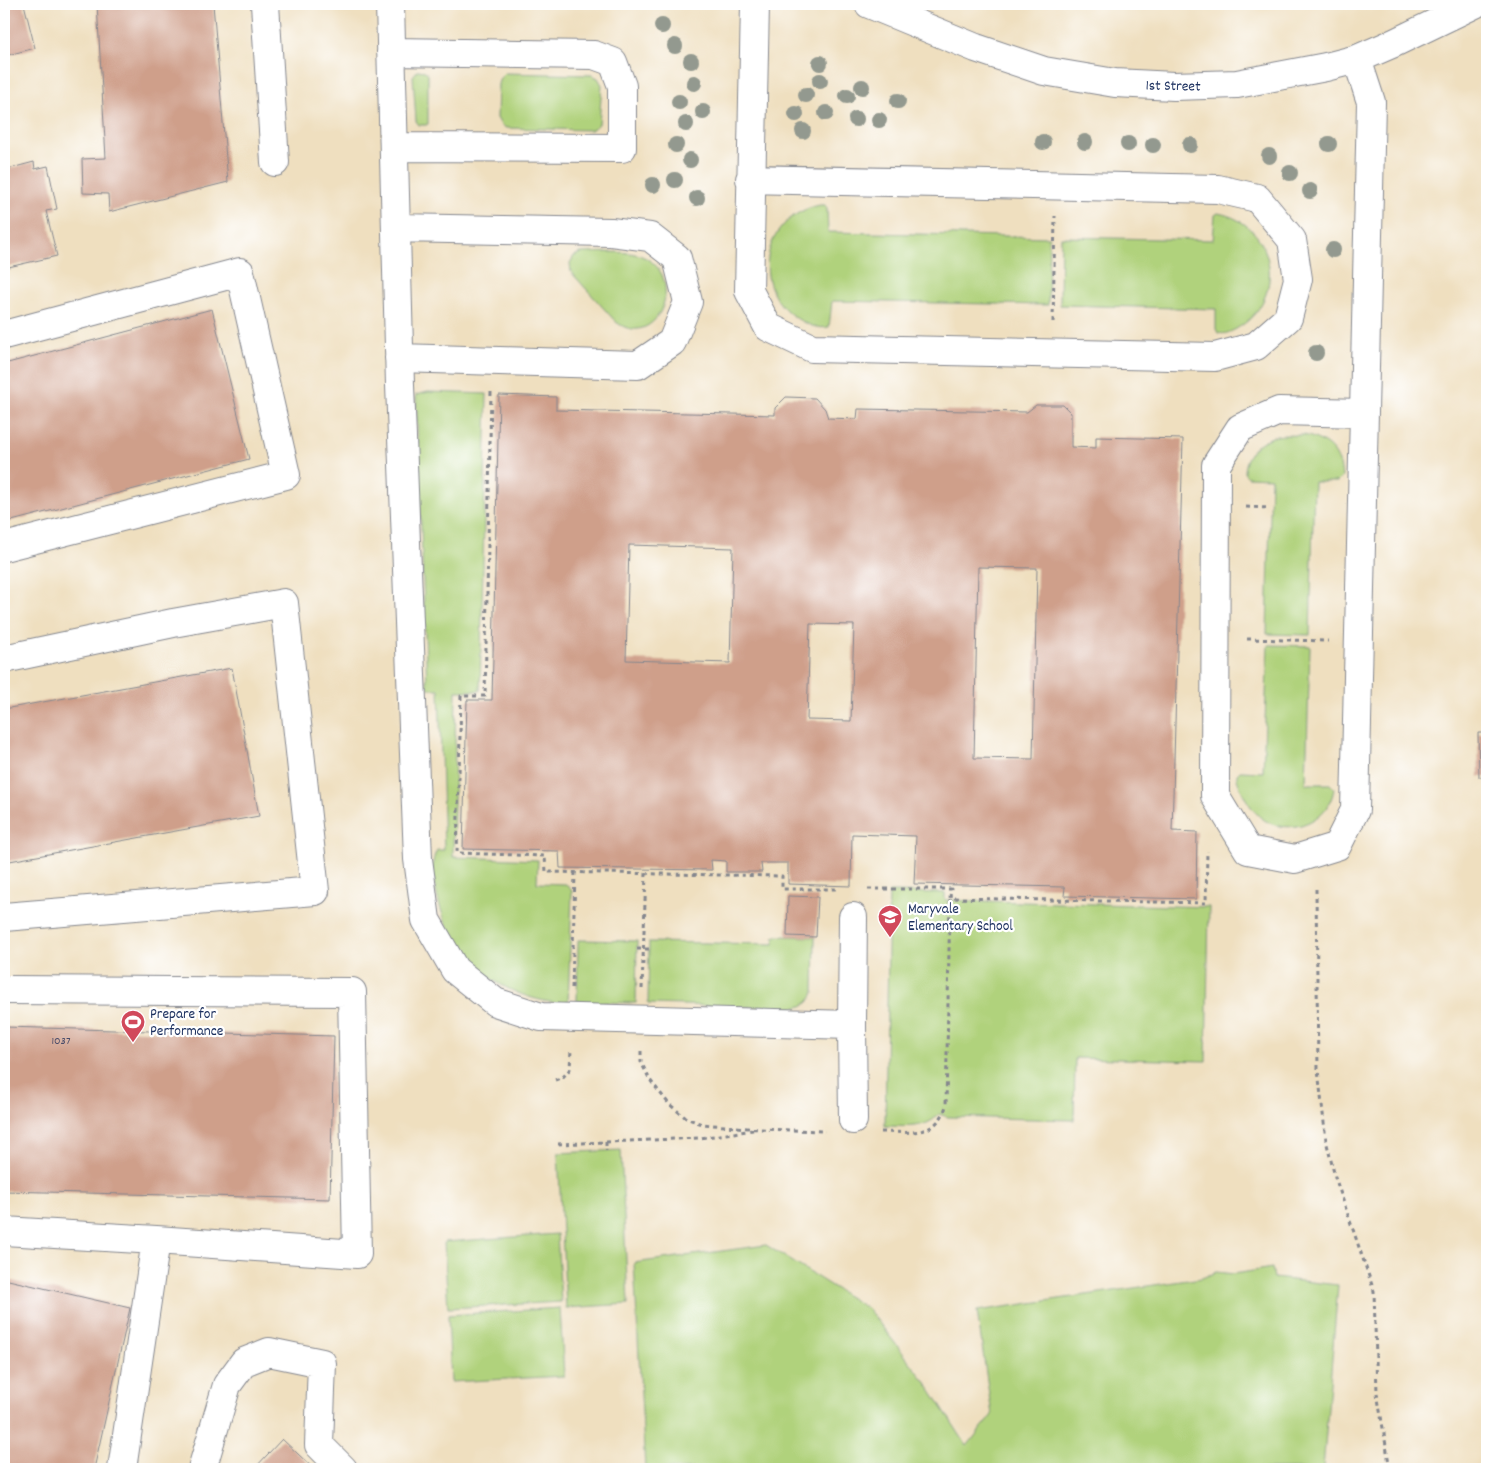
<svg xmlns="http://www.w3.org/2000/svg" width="1491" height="1473" font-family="Dekko,sans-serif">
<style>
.green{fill:#b0d27b;stroke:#66806c}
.building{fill:#cf9f8a;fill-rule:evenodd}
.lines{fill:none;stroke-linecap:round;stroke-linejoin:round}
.minor-casing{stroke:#85878e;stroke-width:30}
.path{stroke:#85878e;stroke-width:3;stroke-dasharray:4 4;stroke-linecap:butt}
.minor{stroke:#fff;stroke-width:28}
.tree{fill:#93998f}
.labels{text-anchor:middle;stroke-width:4.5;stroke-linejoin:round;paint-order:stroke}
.number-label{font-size:12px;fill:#484b69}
.street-label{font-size:15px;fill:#1b2f5e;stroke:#fff}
.poi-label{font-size:15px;fill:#1b2f5e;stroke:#fff;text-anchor:start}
</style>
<rect width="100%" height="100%" fill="#fff"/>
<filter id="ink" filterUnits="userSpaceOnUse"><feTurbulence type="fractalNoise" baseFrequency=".02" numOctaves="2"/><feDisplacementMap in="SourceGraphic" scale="10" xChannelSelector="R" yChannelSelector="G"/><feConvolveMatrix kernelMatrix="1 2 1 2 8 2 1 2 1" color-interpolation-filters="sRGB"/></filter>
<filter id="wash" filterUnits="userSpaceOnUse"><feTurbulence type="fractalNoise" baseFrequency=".0096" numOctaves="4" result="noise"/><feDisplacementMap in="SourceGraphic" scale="20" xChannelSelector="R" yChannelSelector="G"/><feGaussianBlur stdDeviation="1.12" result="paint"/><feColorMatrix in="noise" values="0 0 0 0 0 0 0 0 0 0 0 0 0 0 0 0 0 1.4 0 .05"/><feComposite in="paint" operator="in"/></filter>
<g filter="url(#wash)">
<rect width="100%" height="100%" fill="#efdfbf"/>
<path class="green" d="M418,70L425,71L428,74V124L426,125H419L416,121L413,76Z
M505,73L592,75L598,78L602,85L599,124L591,130L506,128L501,125L497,118L498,84L500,78Z
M820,205H825L827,209L828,232L1049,237L1048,305L832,301L829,327C819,329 811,326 803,322C747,293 760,217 820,205Z
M1218,213C1277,224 1288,300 1236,329C1230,332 1225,335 1218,333L1216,329V309L1060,305L1061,237L1213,240L1215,215Z
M581,253C599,253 630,249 646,258C687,280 656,352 616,322L571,272L570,263L574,256Z
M428,392L487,394L480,691H456L453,857L538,860L537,883L566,884L572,891L568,1004C501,1000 450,959 436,891C433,878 430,862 437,850H444L439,689H430L427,686L416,395Z
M1304,435C1328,441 1340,452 1342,477L1337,482H1314L1310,635L1267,634L1271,478L1248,477L1244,473C1244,455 1258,440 1276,436C1284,434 1295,436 1304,435Z
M1268,645L1310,646L1306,784H1330L1334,788C1330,823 1285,839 1259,816C1249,807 1241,791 1237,779V774L1240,771L1263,772Z
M889,892L945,893V900L1209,907L1206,1061L1075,1058L1074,1120L948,1117L939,1114C926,1130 904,1126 885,1126Z
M775,936L815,937L814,992C811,1002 804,1007 793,1008L648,1004L649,942L774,944Z
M578,940L637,941L636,1003L577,1002Z
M621,1150L628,1304L566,1308L558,1153Z
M557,1234L561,1302L448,1308L444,1242Z
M766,1245L868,1309L925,1381L967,1446L992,1415L977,1311L1202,1278L1216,1272L1234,1274L1272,1268L1274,1278L1338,1285L1323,1469H645L634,1263Z
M560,1308L564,1376L451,1382L448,1315Z"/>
<g id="blocks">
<path class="building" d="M4,4H24L35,48L4,56Z
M97,4H213L228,182L109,212L108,194L83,193L82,159L106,158Z
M34,162L35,169L48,166L57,209L46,211L57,256L4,268V170Z
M212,309L249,459L4,523V364Z
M499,395L556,397V410L775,415V408L786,397L815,398L825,409L828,418L857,419L858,409L1027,412L1036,405H1063L1071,413V447L1096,448V437L1183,439L1172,831L1197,832L1196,899L1064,896L1065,887L914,884L916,836L852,834L851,886L788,884V863H761L762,872H726V861L711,860L712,870L560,868L559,851L463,849L467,700H492ZM629,545L733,548L730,663L626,660ZM978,567L1037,568L1033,759L974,758ZM810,624L854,625L851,721L807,720Z
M232,668L259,816L4,862V709Z
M1478,733H1487V777H1479Z
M788,896L818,897L816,937L787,936Z
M4,1027L334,1036L330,1199L4,1191Z
M4,1279L130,1308L94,1469H4Z
M282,1439L314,1469H254Z"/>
</g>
</g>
<g filter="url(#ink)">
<use href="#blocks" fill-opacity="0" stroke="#85878e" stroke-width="1"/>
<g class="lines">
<defs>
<path id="minor" d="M265,4L275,162
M390,4L400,385L418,859L426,920L455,970L495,1002L541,1017L852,1025L853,917
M869,4L976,48L1044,71L1115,83L1174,86L1237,84L1326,67L1357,59L1394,43L1475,4
M391,52L594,55L613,62L622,86V148L395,147
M1357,59L1371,102L1355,810L1337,846L1295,859L1248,850L1215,796L1216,465L1240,428L1279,411L1363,413
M750,179L1218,189L1257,198L1292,240L1298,279L1288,318L1256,346L1215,357L812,348L768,327L749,291L755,4
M397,228L611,232L650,237L677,258L688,302L672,342L638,365L399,358
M4,335L240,272L286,475L4,547
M4,659L173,623L284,603L315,891L4,917
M4,990L352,992L357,1254L156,1240
M852,1025L853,1120
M4,1231L156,1240L122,1469
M202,1469L227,1385L244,1362L269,1352L322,1363L319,1445L343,1469"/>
</defs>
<use href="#minor" class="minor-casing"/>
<path class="path" d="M1053,322L1055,216
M491,392L485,696H461L457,853L545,856L546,872L782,876V889H839
M1246,507L1270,508
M1247,639L1328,641
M868,889H951L950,898L1206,903L1207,851
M1316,889L1318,1070L1326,1140L1335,1177L1374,1291L1377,1393L1390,1469
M637,949H649
M572,988L575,872
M642,989L646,873
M641,1051V1062L650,1080L669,1104L686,1118L702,1124L759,1129L825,1131
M555,1080L563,1077L570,1069L571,1049
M881,1132C908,1132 937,1138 946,1106L950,898
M606,1142V1151
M558,1144L700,1138L753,1130"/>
<use href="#minor" class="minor"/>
</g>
<g class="tree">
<circle cx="662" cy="26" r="8"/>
<circle cx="675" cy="46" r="8"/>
<circle cx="691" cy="61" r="8"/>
<circle cx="820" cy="63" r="8"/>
<circle cx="820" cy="81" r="8"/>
<circle cx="694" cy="83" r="8"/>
<circle cx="862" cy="87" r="8"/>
<circle cx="806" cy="95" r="8"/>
<circle cx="847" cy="96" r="8"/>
<circle cx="898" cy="101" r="8"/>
<circle cx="679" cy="102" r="8"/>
<circle cx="703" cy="112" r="8"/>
<circle cx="826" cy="113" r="8"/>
<circle cx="796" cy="114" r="8"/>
<circle cx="856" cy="119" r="8"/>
<circle cx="879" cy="120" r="8"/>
<circle cx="686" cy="124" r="8"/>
<circle cx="803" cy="131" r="8"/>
<circle cx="1043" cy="142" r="8"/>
<circle cx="1085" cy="142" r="8"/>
<circle cx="1128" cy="144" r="8"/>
<circle cx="1329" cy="144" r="8"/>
<circle cx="676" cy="145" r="8"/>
<circle cx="1153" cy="145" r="8"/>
<circle cx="1190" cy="145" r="8"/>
<circle cx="1269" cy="156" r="8"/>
<circle cx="690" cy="160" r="8"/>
<circle cx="1290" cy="173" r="8"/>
<circle cx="675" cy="180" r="8"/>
<circle cx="653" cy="185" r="8"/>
<circle cx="1310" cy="191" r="8"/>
<circle cx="697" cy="198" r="8"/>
<circle cx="1333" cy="250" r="8"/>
<circle cx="1316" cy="353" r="8"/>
</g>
</g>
<defs>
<symbol id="school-pin" viewBox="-11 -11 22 30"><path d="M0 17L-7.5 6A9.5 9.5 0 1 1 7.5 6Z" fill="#d1495b" stroke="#fff"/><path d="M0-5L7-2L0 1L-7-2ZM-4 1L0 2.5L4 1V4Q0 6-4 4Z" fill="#fff"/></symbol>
<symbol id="stadium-pin" viewBox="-11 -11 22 30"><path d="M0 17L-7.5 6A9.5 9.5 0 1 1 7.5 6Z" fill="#d1495b" stroke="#fff"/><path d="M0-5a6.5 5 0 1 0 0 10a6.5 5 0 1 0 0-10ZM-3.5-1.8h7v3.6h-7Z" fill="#fff"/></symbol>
</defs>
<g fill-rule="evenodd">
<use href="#school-pin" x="876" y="903" width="28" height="38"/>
<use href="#stadium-pin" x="119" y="1008" width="28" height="38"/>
</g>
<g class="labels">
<g class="number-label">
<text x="61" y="1044">1037</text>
</g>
<g class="street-label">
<text transform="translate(1173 85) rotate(1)" y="5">1st Street</text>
</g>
<g class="poi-label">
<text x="908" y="913">Maryvale<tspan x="908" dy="17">Elementary School</tspan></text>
<text x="150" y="1018">Prepare for<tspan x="150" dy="17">Performance</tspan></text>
</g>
</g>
<rect width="1491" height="1473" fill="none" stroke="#fff" stroke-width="20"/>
</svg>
